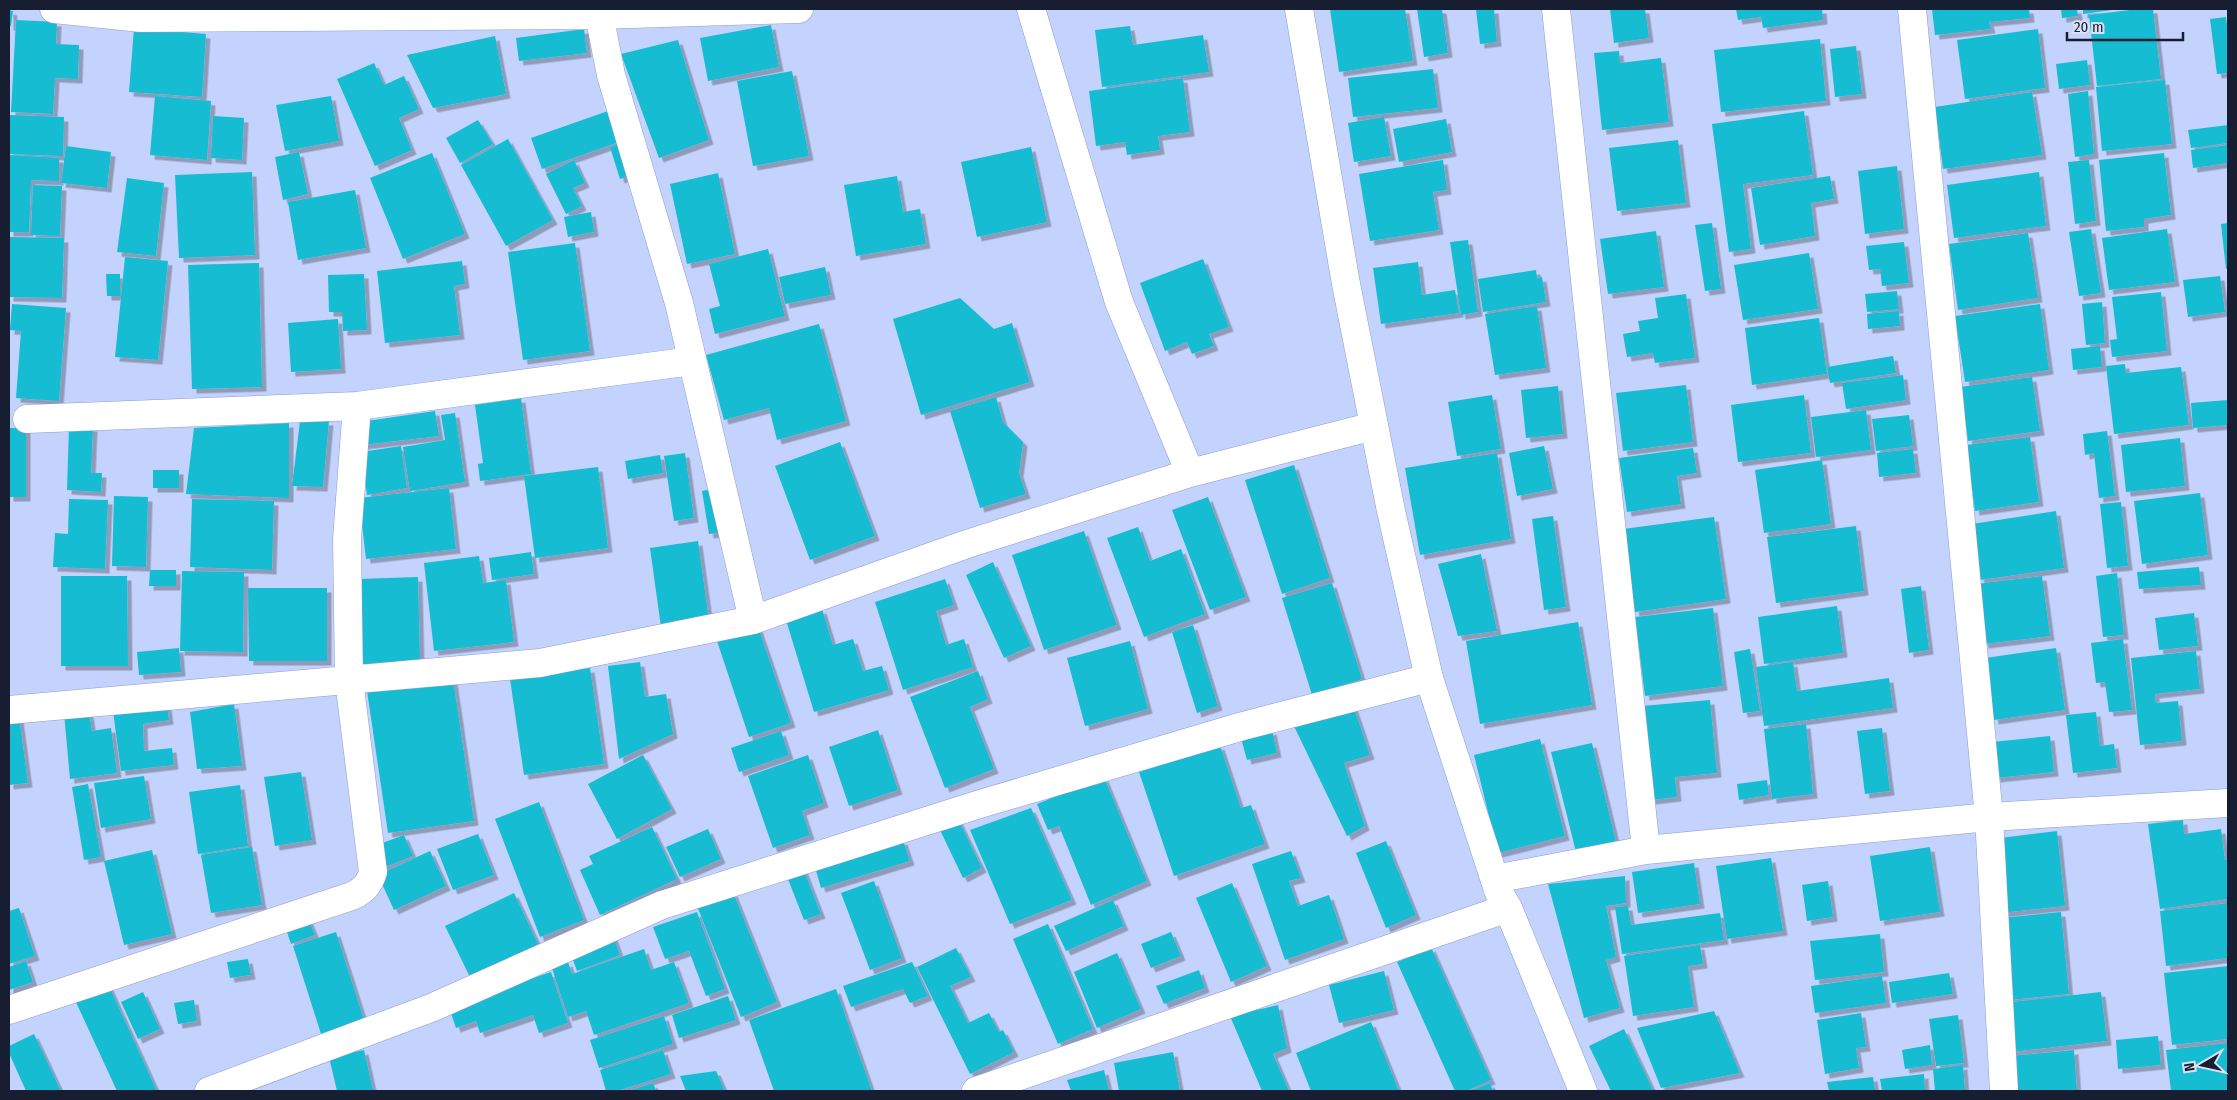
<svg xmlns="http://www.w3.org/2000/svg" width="2237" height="1100" font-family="'Fira Sans Condensed',sans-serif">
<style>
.building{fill:#16bcd1;filter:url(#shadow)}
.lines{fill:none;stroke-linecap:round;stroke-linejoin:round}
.minor-casing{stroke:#8b9dce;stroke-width:29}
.secondary-casing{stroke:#8b9dce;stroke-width:29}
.minor{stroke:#fff;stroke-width:28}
.secondary{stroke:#fff;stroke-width:28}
</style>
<defs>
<filter id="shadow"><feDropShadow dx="4.5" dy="4.5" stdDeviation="0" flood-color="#0004"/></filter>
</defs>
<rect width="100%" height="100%" fill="#c4d3fd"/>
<path class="building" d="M1330,9H1405L1413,61L1339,72Z
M1417,9H1442L1448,53L1424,57Z
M1476,9H1494L1497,42L1480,44Z
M1610,9H1645L1649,38L1614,43Z
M1736,9H1822L1823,20L1763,28L1761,17L1738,20Z
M1932,9H2029L2030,18L1989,22L1991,29L1935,35Z
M2061,9H2077L2078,16L2062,18Z
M2083,9H2112V10L2083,14Z
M2138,9H2153L2161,79L2097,86L2089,15Z
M9,10L13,11L11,26H9Z
M2226,17L2228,37V73L2217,74L2210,19Z
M16,20L57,22L56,44L79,45L78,79L55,78L53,114L11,112Z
M771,25L779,67L708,81L700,38Z
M1130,26L1133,45L1203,35L1209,72L1102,87L1095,30Z
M134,28L206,34L202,97L129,92Z
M584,29L587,53L519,61L516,38Z
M2038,29L2045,88L1965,99L1957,40Z
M495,36L506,94L433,108L407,55Z
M1820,39L1826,101L1721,112L1714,50Z
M678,40L709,140L659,158L621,54Z
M1856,46L1862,94L1835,97L1830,49Z
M1619,51L1620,63L1661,58L1669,122L1602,130L1594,53Z
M2087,60L2090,85L2059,89L2056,64Z
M374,63L384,85L404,76L419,109L399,118L412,150L375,166L337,79Z
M1433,69L1438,108L1353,117L1348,78Z
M792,71L809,156L753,166L737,81Z
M1183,78L1190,132L1158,136L1160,150L1127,155L1125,142L1096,146L1089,91Z
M2165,80L2172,144L2102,151L2096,87Z
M2088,91L2094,154L2075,157L2068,94Z
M2032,92L2042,155L1943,169L1935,107Z
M155,96L211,101L207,160L150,155Z
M331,96L339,141L285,151L276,105Z
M608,111L619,142L542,169L531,138Z
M1804,111L1813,175L1743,184L1751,249L1729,252L1712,124Z
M9,115L64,117L63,156L9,154Z
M213,116L244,118L242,160L211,158Z
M1384,117L1391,156L1354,162L1348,123Z
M1446,119L1452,152L1399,162L1393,129Z
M478,120L493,144L460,163L446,138Z
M2228,125V143L2191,148L2188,130Z
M508,139L553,220L506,246L461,165Z
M1678,140L1686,203L1617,211L1609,148Z
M623,143L633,174L620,179L610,147Z
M2228,145V163L2193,168L2191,150Z
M66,146L111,152L107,188L61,183Z
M1031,147L1047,222L977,237L961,162Z
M299,152L308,194L283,200L275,157Z
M432,153L465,234L403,259L370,178Z
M2164,153L2171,215L2144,219V227L2106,231L2099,160Z
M9,155L59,158V181L31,180L29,232H9Z
M574,160L585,183L573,188L582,206L566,214L546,174Z
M1443,160L1447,190L1433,192L1439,230L1370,241L1359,174Z
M2089,160L2096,221L2075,224L2068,162Z
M1897,166L1904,229L1865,234L1858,171Z
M252,172L255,255L179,258L175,175Z
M2039,172L2046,226L1954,238L1947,185Z
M718,173L735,254L687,264L670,184Z
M897,176L903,212L920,209L926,244L856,256L844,185Z
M1830,176L1834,199L1811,203L1815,236L1760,245L1751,188Z
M127,178L164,183L156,256L117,252Z
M33,185L62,186L60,236L31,235Z
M355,190L366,248L298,260L288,202Z
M591,212L594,232L568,237L564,217Z
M1712,223L1721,289L1705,291L1695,225Z
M2228,223V268L2226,269L2221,224Z
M2091,229L2101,293L2079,296L2069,232Z
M2167,229L2175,282L2109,290L2102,238Z
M1656,231L1664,287L1608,294L1600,239Z
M2028,233L2038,298L1958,310L1949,244Z
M9,237L64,238L62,298L9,297Z
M1468,240L1478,312L1461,315L1450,242Z
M1904,242L1909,283L1882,286L1880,269L1869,270L1866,246Z
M575,243L590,351L523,360L508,252Z
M768,249L785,316L715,334L709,309L720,306L709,264Z
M1809,253L1818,309L1743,320L1734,265Z
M125,257L168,261L158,360L115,357Z
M1203,259L1229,327L1209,334L1214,346L1192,354L1187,342L1165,351L1140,283Z
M462,261L465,284L454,286L460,335L385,343L377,271Z
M1418,262L1422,295L1455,290L1459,313L1381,324L1373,268Z
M259,263L262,387L192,389L188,265Z
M825,267L831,295L785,304L779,277Z
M1536,270L1537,278L1542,277L1546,302L1483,312L1478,279Z
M106,274H120V296H107Z
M364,274L367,330L343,331L342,312H329L328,275Z
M2220,276L2225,312L2188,317L2183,280Z
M1897,291L1899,309L1867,312L1865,294Z
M2161,292L2167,351L2112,357L2110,340L2117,339L2112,297Z
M1686,294L1695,358L1655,363L1653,353L1627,357L1623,334L1640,331L1638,321L1658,318L1655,298Z
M960,298L994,329L1012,323L1030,382L921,415L893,319Z
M2102,302L2105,343L2086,345L2082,304Z
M12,304L66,308L59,401L16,398L21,331L10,330Z
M2040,304L2049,370L1965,382L1955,316Z
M1537,306L1546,368L1495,375L1485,314Z
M1899,311L1900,326L1868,329L1867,314Z
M1819,318L1827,374L1752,385L1745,328Z
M338,319L341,369L291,372L288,323Z
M819,324L846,421L777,440L769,408L724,420L706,355Z
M2100,346L2102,367L2073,370L2071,349Z
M1893,356L1896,373L1830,383L1827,367Z
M2125,364L2126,373L2181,367L2189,425L2114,434L2106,366Z
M1903,375L1906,400L1846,409L1842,383Z
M2032,377L2040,431L1968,441L1960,387Z
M1686,385L1693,442L1623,451L1616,393Z
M1558,386L1563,434L1526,438L1521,390Z
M1492,395L1501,449L1457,456L1448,402Z
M1804,395L1811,453L1738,462L1731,405Z
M996,397L1003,422L1023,442L1019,473L1026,494L980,508L950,411Z
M521,398L531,474L480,481L478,464L483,463L475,405Z
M2228,400V425L2193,428L2191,403Z
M1866,410L1871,450L1816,457L1811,417Z
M435,411L439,436L362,445L360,422Z
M455,413L465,482L410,491L403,447L445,440L441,415Z
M1909,415L1913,446L1876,451L1872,419Z
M300,421H329L323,487L292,486Z
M289,423V498L186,494L194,428Z
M69,426L93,427L91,473H102L101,492L67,490Z
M9,428H26V497H9Z
M2107,431L2115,496L2099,498L2094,453L2085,455L2083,434Z
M2030,437L2039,502L1975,511L1966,445Z
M2180,438L2185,486L2126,492L2121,445Z
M840,442L875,536L810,560L775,466Z
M401,446L407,488L367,495L361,452Z
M1544,446L1553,489L1517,496L1509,453Z
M1693,448L1697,473L1677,476L1681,504L1627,512L1619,458Z
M1913,449L1916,473L1879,477L1877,453Z
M685,453L694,518L674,521L664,456Z
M1497,453L1511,539L1420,555L1405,468Z
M660,455L663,473L628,479L625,461Z
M1822,460L1831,524L1764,533L1755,470Z
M1294,465L1330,578L1282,594L1245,480Z
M598,467L608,548L535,558L524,476Z
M153,470H179V488H153Z
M449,488L456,549L366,559L359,498Z
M718,488L725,532L709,534L702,491Z
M2200,493L2208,555L2142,564L2134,501Z
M114,496L148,497L146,567L112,566Z
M1208,497L1246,597L1210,610L1172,510Z
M69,499L108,500L105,569L53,567L55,533L68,534Z
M192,499L274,501L272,570L190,567Z
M2121,502L2128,566L2107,568L2100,504Z
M2056,511L2064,568L1980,580L1972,524Z
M1553,516L1566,607L1544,610L1532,519Z
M1714,517L1726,599L1635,612L1623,529Z
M1856,526L1864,591L1776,603L1767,537Z
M1138,527L1150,561L1181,549L1205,614L1144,637L1107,538Z
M1084,531L1117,625L1044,650L1012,555Z
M698,541L709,621L661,627L650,548Z
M531,552L534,574L492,580L489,558Z
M1481,554L1497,631L1458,636L1438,564Z
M479,556L483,583L506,580L514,642L434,651L424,563Z
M993,562L1031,646L1004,658L966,575Z
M2199,567L2201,585L2139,589L2137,572Z
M150,570H176V586H149Z
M182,571L244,572L243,652L180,651Z
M2117,573L2124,635L2103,637L2096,576Z
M61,576H127L128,666H61Z
M2042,576L2050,636L1984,644L1976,584Z
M418,577L420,663L360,665L358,579Z
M945,579L954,605L936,611L946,645L964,639L973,667L903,690L875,602Z
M1332,583L1362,679L1312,695L1282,598Z
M1921,586L1929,650L1909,653L1901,589Z
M248,588H327V661H249Z
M1837,606L1843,653L1764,664L1758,617Z
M1713,608L1723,686L1645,696L1635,617Z
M822,609L833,645L853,639L863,671L882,666L889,690L814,712L786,620Z
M2194,613L2198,646L2159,650L2155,618Z
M1578,622L1592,705L1480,724L1466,641Z
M1193,625L1218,706L1197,713L1172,632Z
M758,627L791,723L749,737L717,641Z
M2123,639L2132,710L2109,712L2105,682L2096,683L2091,643Z
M1130,641L1148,709L1085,726L1067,658Z
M179,648L181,672L139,675L137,652Z
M2056,648L2065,710L1994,720L1985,658Z
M1750,649L1760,711L1743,713L1734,652Z
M2196,651L2200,689L2155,694L2156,703L2178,701L2182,741L2140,745L2131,658Z
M640,662L645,697L666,694L673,734L619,759L608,666Z
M1793,662L1797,691L1889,678L1893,708L1764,726L1756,667Z
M590,668L604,764L524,775L510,679Z
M978,671L988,699L970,707L994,769L945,788L910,697Z
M453,679L474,821L388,833L367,691Z
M1710,700L1717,773L1675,777L1677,797L1651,800L1642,706Z
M1352,702L1370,755L1344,763L1365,826L1347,836L1291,720Z
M234,704L242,766L197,769L190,712Z
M167,705L169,720L143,724L144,751L172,748L174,765L121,771L113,711Z
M89,712L92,731L111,728L117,773L70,779L64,713Z
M2096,712L2100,746L2114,744L2117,768L2073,773L2066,715Z
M19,717L28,783L9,785V718Z
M1806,724L1813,794L1772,799L1764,729Z
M1882,728L1890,791L1865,794L1857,731Z
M878,730L898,790L849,806L829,747Z
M1272,730L1277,753L1247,760L1241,738Z
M781,731L789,755L739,772L731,748Z
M2050,736L2054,772L1996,778L1992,742Z
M1540,739L1565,836L1498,853L1474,755Z
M1592,743L1616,842L1576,852L1551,752Z
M1220,745L1241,808L1251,805L1265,844L1174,876L1139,772Z
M643,755L672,809L617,839L588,784Z
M808,755L824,803L802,811L810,835L773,848L748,776Z
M301,772L312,840L275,846L264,777Z
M144,776L151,819L101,828L94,783Z
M1104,777L1147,881L1091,905L1059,826L1048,830L1037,804Z
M1767,780L1769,795L1739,800L1737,784Z
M88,784L101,857L84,860L72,787Z
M240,785L248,846L198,854L189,792Z
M539,802L584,920L540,937L495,819Z
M1031,808L1072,900L1010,924L970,830Z
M958,819L982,868L963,878L939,828Z
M2183,820L2184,834L2221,829L2225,860L2228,859V899L2160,909L2148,824Z
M652,827L677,879L600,915L580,870L593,864L589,856Z
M708,829L721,859L680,877L666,847Z
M2057,831L2065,906L2000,913L1992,839Z
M478,834L494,875L453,890L437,849Z
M404,835L413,856L383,868L377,845Z
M903,840L910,861L821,888L815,867Z
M1386,841L1416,915L1386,928L1356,853Z
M252,847L262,905L211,913L201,855Z
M1930,847L1940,912L1880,921L1870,856Z
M152,850L172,934L124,945L104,861Z
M430,851L446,886L394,910L378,875Z
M1291,851L1301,878L1289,881L1298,906L1329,895L1344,939L1285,960L1252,864Z
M1771,858L1783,931L1727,939L1716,866Z
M1694,863L1700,904L1638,913L1632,872Z
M803,868L821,914L804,920L786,874Z
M1625,876L1626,903L1606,906L1616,957L1606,960L1620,1008L1584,1018L1548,884Z
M874,881L902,958L870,970L841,893Z
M1828,881L1833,917L1807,921L1802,885Z
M1232,883L1267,966L1231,982L1196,898Z
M733,892L777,1002L741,1017L697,906Z
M514,893L538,944L470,977L445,926Z
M1113,900L1124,926L1066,951L1054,926Z
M2228,903V958L2166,966L2160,911Z
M1628,906L1631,925L1720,913L1724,940L1622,954L1615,907Z
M19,908L35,956L9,964V911Z
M697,912L725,989L706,996L689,951L665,959L653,927Z
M2061,912L2069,994L2009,1000L2001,918Z
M308,918L315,935L291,944L285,926Z
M1048,924L1093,1029L1058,1044L1013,939Z
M336,932L365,1023L322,1037L293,946Z
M1171,932L1181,956L1151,968L1141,944Z
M612,933L620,955L577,971L569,949Z
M1880,934L1884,972L1815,980L1810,941Z
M1700,945L1703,964L1688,966L1694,1007L1633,1016L1624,956Z
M1431,947L1491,1080L1466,1091H1455L1397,962Z
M956,948L971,977L950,986L968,1023L989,1013L999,1032L1003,1030L1014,1052L970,1074L917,967Z
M644,949L651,970L674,962L689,1003L594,1035L586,1011L568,1017L552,968L568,962L572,974Z
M1117,953L1141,1009L1097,1028L1074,972Z
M248,959L251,975L230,978L227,962Z
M26,961L33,982L9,990V967Z
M912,962L928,996L910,1003L903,989L851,1007L843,986Z
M2228,966V1039L2172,1045L2164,973Z
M1199,970L1205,988L1164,1004L1156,986Z
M1384,971L1394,1010L1339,1023L1329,985Z
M551,972L568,1023L539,1033L533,1015L480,1033L476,1021L456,1028L449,1007Z
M1949,973L1953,994L1892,1003L1889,982Z
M1882,976L1886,1003L1815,1013L1811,986Z
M108,984L157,1091H117L75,1000Z
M836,989L872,1091H774L749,1020Z
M143,992L160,1029L138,1039L121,1002Z
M2101,992L2107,1041L2011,1052L2004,1003Z
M728,996L736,1020L679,1038L672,1015Z
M194,1000L197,1021L178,1024L174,1003Z
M1278,1005L1287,1048L1273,1054L1289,1091H1262L1230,1016Z
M1714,1011L1740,1073L1661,1088L1637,1028Z
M1861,1013L1866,1047L1856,1048L1859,1068L1825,1074L1817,1020Z
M1958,1015L1964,1063L1936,1066L1929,1019Z
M664,1016L673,1044L599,1068L590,1040Z
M1371,1022L1399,1091H1311L1296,1053Z
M1624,1029L1653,1090L1650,1091H1611L1589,1046Z
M34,1034L61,1091H26L9,1053V1046Z
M2158,1036L2161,1065L2118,1069L2116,1040Z
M2228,1043V1091H2171L2166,1050Z
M1930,1045L1932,1065L1905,1069L1902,1050Z
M364,1050L373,1091H337L329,1057Z
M663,1050L671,1074L617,1091H606L600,1070Z
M2074,1050L2077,1091H2013L2010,1056Z
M1173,1052L1180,1091H1119L1114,1063Z
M1963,1065L1965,1091H1935L1933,1069Z
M1104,1070L1109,1091H1071L1067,1080Z
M716,1071L725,1091H686L680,1076Z
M1924,1074L1925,1091H1882L1880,1079Z
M1873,1077L1875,1091H1829L1827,1082Z
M653,1083L656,1091H628Z
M1490,1083L1493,1091H1471Z"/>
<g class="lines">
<defs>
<path id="minor" d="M54,9L141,18L598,15L799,9
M598,9L611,75L679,303L753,620
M1031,9L1119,302L1190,473
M1556,9L1646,850
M1912,9L1989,817L2004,1091
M27,419L357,406L692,361
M9,710L540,663L753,620L967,544L1190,473L1374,426
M1495,879L1646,850L1989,817L2228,803
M9,1010L352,896C364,890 369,885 373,872L349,680L347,539L357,406
M209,1091L431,1008L662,905L980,804L1243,726L1429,678
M976,1091L1508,908"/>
<path id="secondary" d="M1299,9L1346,284L1391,511L1429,678L1499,893L1508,908L1583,1091"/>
</defs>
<use href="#minor" class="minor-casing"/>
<use href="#secondary" class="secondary-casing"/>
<use href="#minor" class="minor"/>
<use href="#secondary" class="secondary"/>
</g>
<rect width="2237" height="1100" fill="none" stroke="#171e31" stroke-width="20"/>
<g transform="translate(2202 1065) rotate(261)" stroke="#d9e1f6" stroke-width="4" paint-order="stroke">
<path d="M0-4L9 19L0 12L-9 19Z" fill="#171e31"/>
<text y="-8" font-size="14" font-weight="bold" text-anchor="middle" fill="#171e31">N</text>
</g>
<path d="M2067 32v8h116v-8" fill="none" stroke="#171e31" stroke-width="2.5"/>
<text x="2074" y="32" font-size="15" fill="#171e31" stroke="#d9e1f6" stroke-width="4" paint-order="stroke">20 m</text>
</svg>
